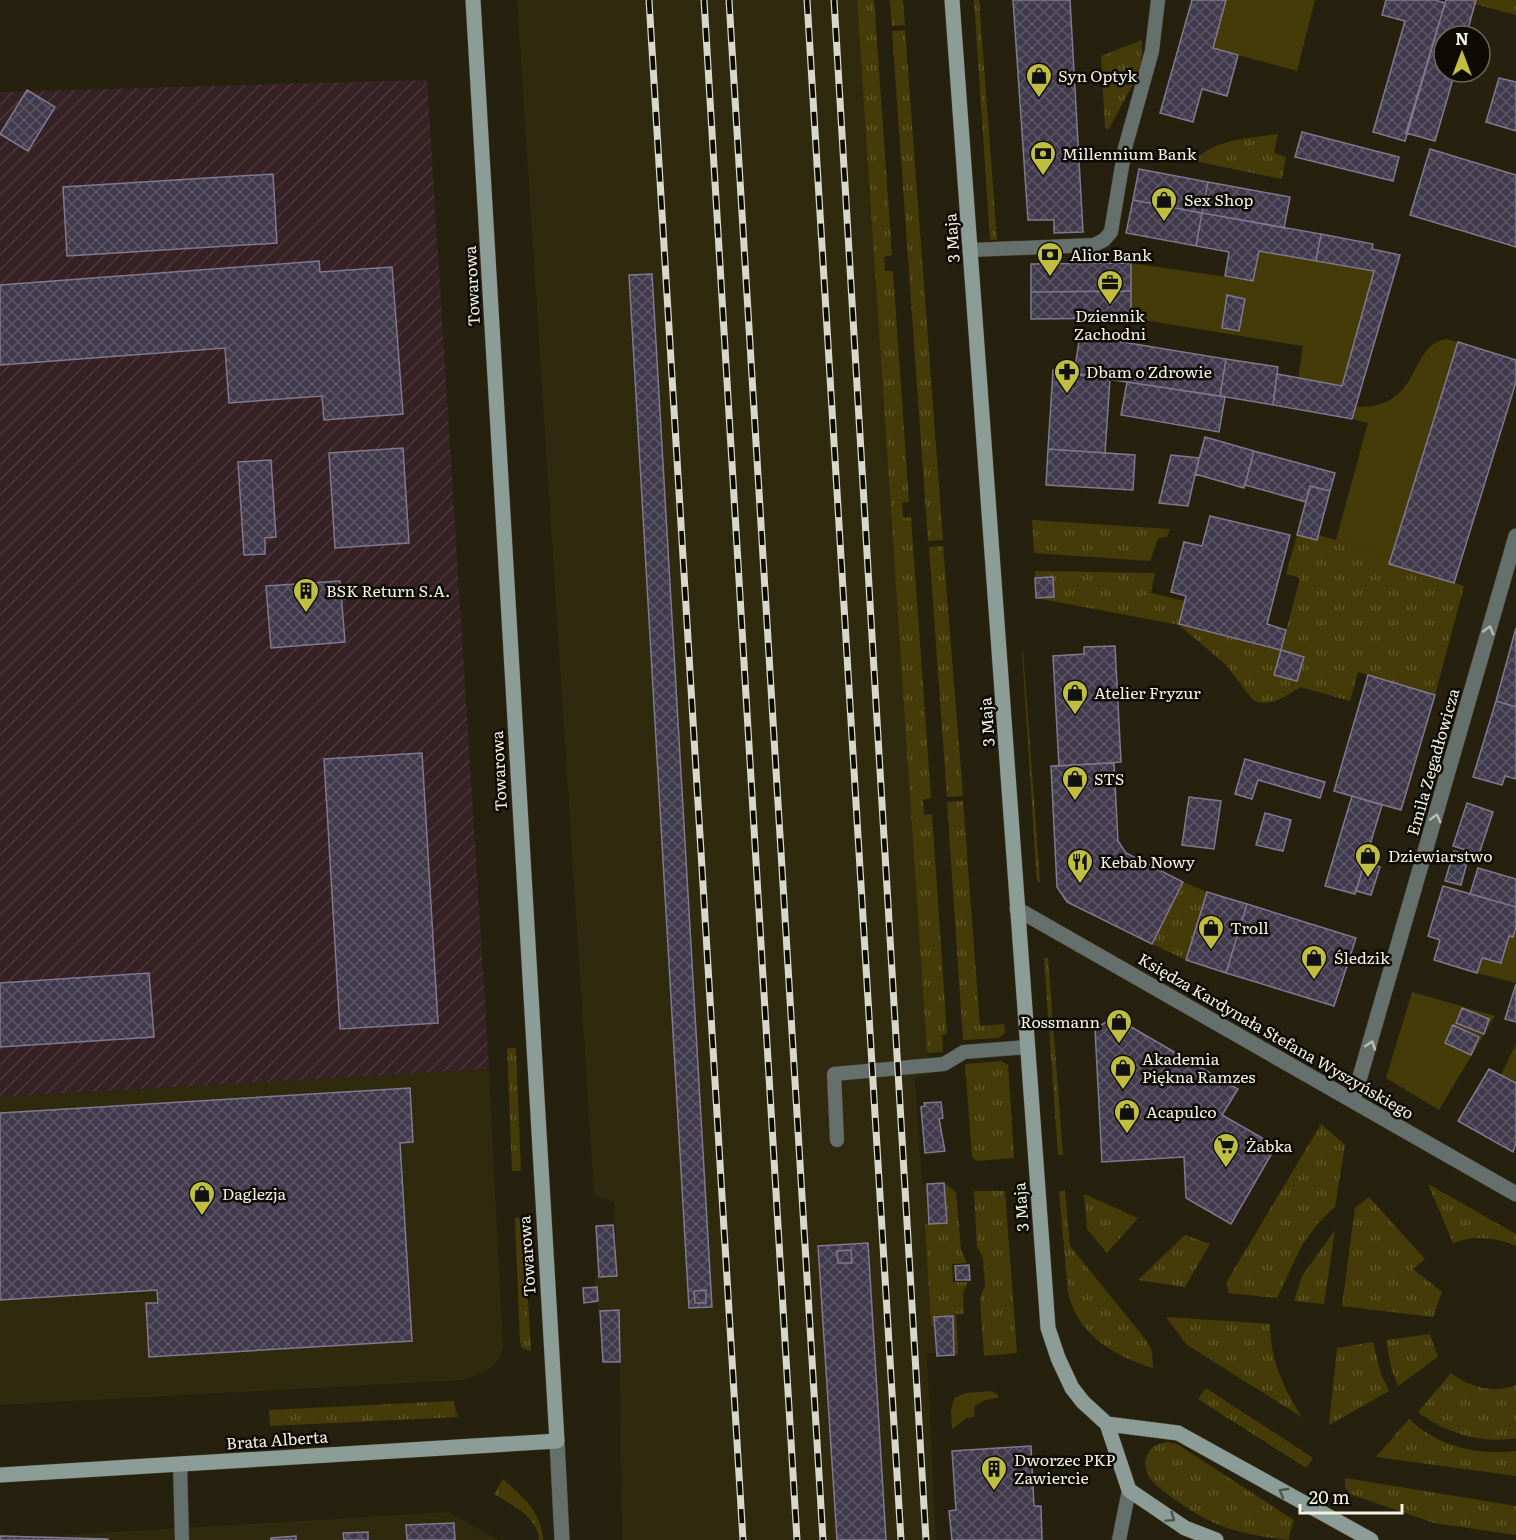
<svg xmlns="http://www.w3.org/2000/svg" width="1516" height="1540" font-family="Literata,serif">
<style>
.built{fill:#2f290e}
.industrial{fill:url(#industrial-furrows)}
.grass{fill:url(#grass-tufts);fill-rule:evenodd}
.green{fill:#453b08}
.building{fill:url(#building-cross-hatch);stroke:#80788e;stroke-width:1.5}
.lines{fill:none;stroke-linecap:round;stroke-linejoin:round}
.lane-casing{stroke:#433e2c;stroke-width:15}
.street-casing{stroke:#433e2c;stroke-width:16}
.secondary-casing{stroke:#433e2c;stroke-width:16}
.lane{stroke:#65706c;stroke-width:14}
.street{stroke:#65706c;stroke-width:15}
.secondary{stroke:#8b9d96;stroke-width:15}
.rail-casing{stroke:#dad7ca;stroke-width:7}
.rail{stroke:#0d0b04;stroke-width:4.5;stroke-dasharray:14;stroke-linecap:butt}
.oneway{stroke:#bbbdb5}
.oneway2{stroke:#4c544d}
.labels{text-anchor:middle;stroke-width:5;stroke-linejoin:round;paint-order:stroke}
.poi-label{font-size:16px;fill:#f4f1e5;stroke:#0d0b04;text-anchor:start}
.street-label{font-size:16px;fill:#f4f1e5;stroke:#0d0b04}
</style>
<defs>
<pattern id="industrial-furrows" width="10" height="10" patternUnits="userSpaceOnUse" patternTransform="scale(1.5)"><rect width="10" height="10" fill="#362225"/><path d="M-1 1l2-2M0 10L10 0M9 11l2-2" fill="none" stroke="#4a383a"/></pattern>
<pattern id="grass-tufts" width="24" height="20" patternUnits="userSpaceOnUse" patternTransform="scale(1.5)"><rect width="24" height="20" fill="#453b08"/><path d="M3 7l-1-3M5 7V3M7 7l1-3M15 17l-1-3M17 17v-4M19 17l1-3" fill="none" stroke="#60582c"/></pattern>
<pattern id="building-cross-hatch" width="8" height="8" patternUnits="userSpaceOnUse" patternTransform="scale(1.5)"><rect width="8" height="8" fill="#413a4d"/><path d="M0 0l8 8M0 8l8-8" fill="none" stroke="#5d5766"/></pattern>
</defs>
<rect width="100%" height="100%" fill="#26210e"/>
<path class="built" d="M517,0H857L928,1066V1075L915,1077L922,1184H927L929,1224H925L931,1325L935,1326L937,1353L927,1354L936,1540H622L619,1310L597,1313L598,1301L595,1287V1275H617L614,1202L594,1195Z
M489,1069L503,1348L498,1361L489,1370L465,1380L0,1405V1097Z
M448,1512L499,1540H0V1539Z"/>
<path class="industrial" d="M427,80L489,1069L0,1097V92Z"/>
<path class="grass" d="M857,0H874L892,255L884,257L885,271H893L909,502L902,503L903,518L911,517L931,798L923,800L924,815L932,814L947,1034L942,1035L943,1052L927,1053Z
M890,0H903L905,25L892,26Z
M974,0H979L997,240H990Z
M1476,0H1516V15L1475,4Z
M905,30L943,540L928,541L892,31Z
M1142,40L1141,70L1108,130L1105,128L1101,56Z
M1278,134L1274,153L1286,157L1282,179L1195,161C1213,139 1252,138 1278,134Z
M1032,520L1170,529L1167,537L1158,538L1150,561L1034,553Z
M1297,535L1316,540L1318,535L1392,556L1390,564L1464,586L1435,695L1358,672L1350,701L1301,687C1287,695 1269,709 1253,700L1225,664L1179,625L1036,598L1054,597L1053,577L1035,578V571L1155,573L1151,593L1185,601L1179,625L1281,650L1300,578L1286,574ZM1304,657L1297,681L1274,675Z
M943,546L963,796L947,797L929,547Z
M1023,650L1040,882H1037L1022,651Z
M963,801L980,1026L1004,1024L1005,1032L999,1038L963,1040L947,802Z
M1183,882L1207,892L1186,960L1152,944Z
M1044,958H1048L1063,1155H1058Z
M507,1048H516L521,1171H512Z
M1001,1061L1008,1065L1014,1158L976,1161L972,1157L965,1064Z
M1321,1124L1345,1145L1335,1207L1319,1222L1302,1245L1277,1298L1229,1293L1226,1283Z
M944,1183L956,1192L961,1250L967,1263L952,1264L953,1282H968L963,1293L964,1314H956L958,1355H954L953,1316L934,1317L935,1326H931L925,1224L947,1223Z
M1428,1184L1516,1234V1246C1495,1237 1475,1235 1453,1243Z
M974,1191H1005L1017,1353L984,1356L980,1298L985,1286L983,1258L977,1247Z
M1059,1191H1065L1070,1246L1146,1340L1152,1351L1153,1368C1114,1356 1078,1335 1068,1293Z
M1084,1194L1138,1218L1107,1253L1087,1229Z
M1369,1197L1425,1259L1413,1269L1442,1292L1433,1317L1342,1306L1355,1208Z
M515,1218H523L531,1351L522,1348L520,1342Z
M1335,1230L1324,1304L1294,1301L1302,1276Z
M1185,1235L1210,1244L1185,1287L1138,1280Z
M1166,1317L1270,1324C1270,1358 1283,1388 1302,1417L1187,1345Z
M1430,1334L1438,1357L1398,1386L1391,1368L1386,1340Z
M1373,1342L1381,1374L1389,1391L1329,1425L1337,1348Z
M1451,1373C1467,1387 1496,1394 1516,1385V1438C1482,1444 1445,1433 1418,1412Z
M1206,1388L1313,1458L1306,1468L1198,1399Z
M453,1401L458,1417L270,1426L269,1410Z
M1409,1419C1437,1446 1478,1456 1516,1451V1476L1376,1457Z
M1168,1442L1177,1444L1294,1520L1288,1540C1236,1533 1213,1528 1170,1496C1158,1487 1143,1478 1146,1460C1147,1448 1157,1443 1168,1442Z
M1345,1478L1516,1506V1535L1434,1523L1350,1494L1345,1487Z
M503,1479C523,1497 541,1511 543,1540H539C537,1516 512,1505 494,1494Z"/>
<path class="green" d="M1226,0H1315L1297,71L1213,48Z
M1259,251L1374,271L1342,386L1298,378L1303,346L1131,318V263L1253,281Z
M1447,339L1458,342L1392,556L1336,540L1368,423L1352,419L1356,407C1424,409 1407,344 1447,339Z
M1516,927V983L1477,973L1482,958L1501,963L1509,936L1513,937Z
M1412,992L1495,1016L1439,1110L1386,1078Z
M1516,1044V1083L1501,1075Z
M992,1391L998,1395V1398L986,1400L975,1406L974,1417L967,1418L952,1429L951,1411L954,1398L965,1393Z"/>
<path class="building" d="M1013,0H1070L1083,232L1054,233V220H1028Z
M1192,0H1226L1213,48L1238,55L1227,96L1202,89L1193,122L1160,113Z
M1386,0H1435L1445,3L1405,141L1373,132L1405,21L1382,15Z
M1446,0H1476L1466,36H1444V72H1455L1435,141L1406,133Z
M1499,78L1516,82V131L1486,122Z
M27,90L55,107L28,151L0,134Z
M1302,132L1399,157L1393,181L1295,157Z
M1430,149L1516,175V247L1410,215Z
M1139,169L1208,182L1202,213L1133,200Z
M273,174L277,243L67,256L63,187Z
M1208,182L1290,197L1284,228L1202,213Z
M1133,200L1202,213L1196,246L1126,233Z
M1202,213L1321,234L1316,261L1259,251L1253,281L1225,276L1229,252L1196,246Z
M1321,234L1373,244L1372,249L1400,255L1352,419L1273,405L1277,374L1342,386L1374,271L1316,261Z
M319,261L320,272L392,267L403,414L324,420L322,396L229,403L225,348L0,365V285Z
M1131,263V291L1031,292V264Z
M652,274L712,1307L689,1308L629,275Z
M1131,291V318L1031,319V292Z
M1227,295L1245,299L1239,331L1222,328Z
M1080,335L1226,359L1220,396L1074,374Z
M1458,342L1516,360V382L1454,583L1389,564Z
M1226,359L1278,367L1273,405L1220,396Z
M1053,370L1110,379L1105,453L1048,449Z
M1127,382L1225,397L1219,432L1121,415Z
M1205,437L1254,451L1244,488L1195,474Z
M403,448L409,543L335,548L329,453Z
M1048,449L1135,455L1133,490L1046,485Z
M1254,451L1335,473L1330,491L1310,486L1306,502L1245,485Z
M1171,455L1199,458L1188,506L1159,503Z
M271,460L276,537L265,538V554L244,555L238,462Z
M1310,486L1330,491L1317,540L1297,535Z
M1210,516L1290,535L1267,624L1286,630L1281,650L1179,624L1186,596L1171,592L1184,542L1202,546Z
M1053,577L1054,597L1036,598L1035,578Z
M340,581L345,642L271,648L266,586Z
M1516,628V707L1496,701Z
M1115,646L1121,762L1059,766L1053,656L1084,654V647Z
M1281,650L1304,657L1297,681L1274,675Z
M1368,675L1435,695L1401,810L1334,791Z
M1496,701L1516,707V779L1505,776L1502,785L1473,777Z
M422,753L438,1023L340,1029L324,759Z
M1245,759L1325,782L1320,798L1258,780L1252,799L1235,794Z
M1114,763L1118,841L1126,853L1183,882L1152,944L1067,902L1057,887L1051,766Z
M1352,796L1382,805L1355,894L1325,886Z
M1189,797L1221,801L1214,849L1182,845Z
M1467,803L1493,812L1479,854L1453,846Z
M1265,813L1291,820L1283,851L1256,845Z
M1454,851L1469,855L1461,885L1445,881Z
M1365,862L1380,867L1371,895L1356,891Z
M1478,868L1516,879V907L1470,894Z
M1443,886L1516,907V927L1513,937L1509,936L1501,963L1482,958L1477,973L1434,960L1440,940L1428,936Z
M1207,892L1247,904L1226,973L1186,960Z
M1247,904L1356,938L1334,1006L1226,973Z
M149,973L154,1037L0,1047V983Z
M1516,984V1022L1505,1019Z
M1462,1008L1489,1019L1484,1034L1456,1023Z
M1114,1017L1238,1089L1222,1115L1276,1146L1231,1224L1186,1198L1184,1157L1102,1162L1095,1029Z
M1453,1025L1479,1037L1471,1055L1445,1043Z
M1489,1069L1516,1083V1143L1513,1152L1458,1121Z
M410,1088L413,1142L400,1143L412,1341L149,1357L146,1303H158L157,1290L0,1300V1113Z
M941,1102L943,1118L939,1119L945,1151L925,1153L921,1107L925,1106L924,1103Z
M944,1183L947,1223L929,1224L927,1184Z
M613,1225L617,1276L599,1277L596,1226Z
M868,1243L886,1540H837L818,1246Z
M851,1250L852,1263H838L837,1251Z
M969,1265L970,1280H956L955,1266Z
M597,1287L598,1301L584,1303L583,1288Z
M706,1290V1303H695L694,1291Z
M619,1310L620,1362H603L600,1311Z
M953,1316L954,1355L937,1356L934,1317Z
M1031,1446L1034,1506H1041L1042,1540H952L949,1511L956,1510L952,1451Z
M454,1523L455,1540H407L406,1525Z
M368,1532V1540H344L343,1533Z
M0,1536L108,1539V1540H0Z
M296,1536V1540H271V1538Z"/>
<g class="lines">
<defs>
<path id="lane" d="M971,250L1094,245L1104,240L1111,232L1125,148L1152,51L1158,0
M837,1140L834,1074L944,1064L964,1052L1027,1047
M180,1464L182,1540
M1119,1540L1129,1490"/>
<path id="street" d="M1017,909L1516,1194
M1353,1101L1516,536
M557,1441L562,1540"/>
<path id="secondary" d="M952,0L1048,1328L1058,1358L1072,1388L1083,1402L1107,1424L1129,1490L1185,1528L1216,1540
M1107,1424L1178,1433L1371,1540
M0,1475L557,1441L473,0"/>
</defs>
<use href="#lane" class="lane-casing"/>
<use href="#street" class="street-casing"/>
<use href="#secondary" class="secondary-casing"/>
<use href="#lane" class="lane"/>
<use href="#street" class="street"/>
<use href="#secondary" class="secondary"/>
<defs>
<path id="rail" d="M649,0L743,1540
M704,0L797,1540
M729,0L823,1540
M807,0L901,1540
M834,0L926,1540"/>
</defs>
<use href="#rail" class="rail-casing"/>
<use href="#rail" class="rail"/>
</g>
<defs><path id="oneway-chevron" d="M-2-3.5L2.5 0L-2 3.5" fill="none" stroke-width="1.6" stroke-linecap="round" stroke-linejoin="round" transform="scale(1.5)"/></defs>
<g class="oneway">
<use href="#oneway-chevron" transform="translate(1489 630) rotate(-74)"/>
<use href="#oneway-chevron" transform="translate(1436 818) rotate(-74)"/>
<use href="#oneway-chevron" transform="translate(1371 1045) rotate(-72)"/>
</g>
<g class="oneway2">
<use href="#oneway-chevron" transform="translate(1283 1492) rotate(-150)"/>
<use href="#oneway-chevron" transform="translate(1171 1518) rotate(35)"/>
</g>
<defs>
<symbol id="shop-pin" viewBox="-11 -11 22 30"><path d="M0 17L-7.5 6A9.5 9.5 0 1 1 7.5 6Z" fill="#bfbe41" stroke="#0d0b04"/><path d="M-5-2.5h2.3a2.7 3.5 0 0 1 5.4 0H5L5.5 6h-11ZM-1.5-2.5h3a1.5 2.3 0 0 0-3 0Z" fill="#111"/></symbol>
<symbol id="bank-pin" viewBox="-11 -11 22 30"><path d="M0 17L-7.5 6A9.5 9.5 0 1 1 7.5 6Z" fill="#bfbe41" stroke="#0d0b04"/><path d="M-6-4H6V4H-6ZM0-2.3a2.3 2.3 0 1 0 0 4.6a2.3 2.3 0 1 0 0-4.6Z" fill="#111"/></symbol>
<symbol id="office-pin" viewBox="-11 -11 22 30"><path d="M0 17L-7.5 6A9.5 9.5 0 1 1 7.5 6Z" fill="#bfbe41" stroke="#0d0b04"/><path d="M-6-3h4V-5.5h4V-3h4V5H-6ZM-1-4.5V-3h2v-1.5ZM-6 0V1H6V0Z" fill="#111"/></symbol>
<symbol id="pharmacy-pin" viewBox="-11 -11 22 30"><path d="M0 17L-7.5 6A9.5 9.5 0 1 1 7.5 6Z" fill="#bfbe41" stroke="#0d0b04"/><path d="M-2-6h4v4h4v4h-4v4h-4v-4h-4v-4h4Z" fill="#111"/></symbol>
<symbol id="building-pin" viewBox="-11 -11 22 30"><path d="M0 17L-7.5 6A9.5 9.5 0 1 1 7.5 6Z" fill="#bfbe41" stroke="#0d0b04"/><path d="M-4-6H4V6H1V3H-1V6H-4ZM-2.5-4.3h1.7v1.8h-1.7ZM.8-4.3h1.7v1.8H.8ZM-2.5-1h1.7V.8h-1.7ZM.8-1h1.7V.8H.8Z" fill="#111"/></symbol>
<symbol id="restaurant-pin" viewBox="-11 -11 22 30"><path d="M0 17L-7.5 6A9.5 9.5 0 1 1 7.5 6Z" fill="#bfbe41" stroke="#0d0b04"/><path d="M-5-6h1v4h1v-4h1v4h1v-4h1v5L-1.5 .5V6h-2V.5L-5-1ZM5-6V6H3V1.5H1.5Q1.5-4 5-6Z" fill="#111"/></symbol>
<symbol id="supermarket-pin" viewBox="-11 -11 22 30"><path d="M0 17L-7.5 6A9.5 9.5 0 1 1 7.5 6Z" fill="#bfbe41" stroke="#0d0b04"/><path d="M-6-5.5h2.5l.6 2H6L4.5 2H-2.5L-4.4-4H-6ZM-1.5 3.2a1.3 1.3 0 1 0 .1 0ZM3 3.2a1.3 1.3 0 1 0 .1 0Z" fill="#111"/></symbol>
</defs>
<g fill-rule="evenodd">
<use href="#shop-pin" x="1024" y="61" width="30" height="40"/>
<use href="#bank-pin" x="1028" y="139" width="30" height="40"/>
<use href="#shop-pin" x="1149" y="185" width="30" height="40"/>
<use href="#bank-pin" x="1035" y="240" width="30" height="40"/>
<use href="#office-pin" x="1095" y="268" width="30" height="40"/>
<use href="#pharmacy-pin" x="1052" y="357" width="30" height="40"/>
<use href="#building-pin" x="291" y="576" width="30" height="40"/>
<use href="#shop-pin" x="1060" y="678" width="30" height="40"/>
<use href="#shop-pin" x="1060" y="764" width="30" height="40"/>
<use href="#shop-pin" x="1353" y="841" width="30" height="40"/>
<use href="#restaurant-pin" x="1065" y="847" width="30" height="40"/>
<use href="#shop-pin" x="1196" y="913" width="30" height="40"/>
<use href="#shop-pin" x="1299" y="943" width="30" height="40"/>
<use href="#shop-pin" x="1104" y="1007" width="30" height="40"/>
<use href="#shop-pin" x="1108" y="1053" width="30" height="40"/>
<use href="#shop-pin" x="1112" y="1097" width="30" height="40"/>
<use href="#supermarket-pin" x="1211" y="1131" width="30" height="40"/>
<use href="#shop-pin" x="187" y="1179" width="30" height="40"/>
<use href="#building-pin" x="979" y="1454" width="30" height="40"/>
</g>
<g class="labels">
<g class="poi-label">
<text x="1058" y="82">Syn Optyk</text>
<text x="1062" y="160">Millennium Bank</text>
<text x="1184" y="206">Sex Shop</text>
<text x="1070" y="261">Alior Bank</text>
<text x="1110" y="322" text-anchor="middle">Dziennik<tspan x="1110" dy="18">Zachodni</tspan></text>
<text x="1086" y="378">Dbam o Zdrowie</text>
<text x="326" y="597">BSK Return S.A.</text>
<text x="1094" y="699">Atelier Fryzur</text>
<text x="1094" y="785">STS</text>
<text x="1388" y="862">Dziewiarstwo</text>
<text x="1100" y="868">Kebab Nowy</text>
<text x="1230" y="934">Troll</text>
<text x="1334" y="964">Śledzik</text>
<text x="1100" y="1028" text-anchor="end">Rossmann</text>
<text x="1142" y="1065">Akademia<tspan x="1142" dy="18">Piękna Ramzes</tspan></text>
<text x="1146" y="1118">Acapulco</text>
<text x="1246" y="1152">Żabka</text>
<text x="222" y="1200">Daglezja</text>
<text x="1014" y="1466">Dworzec PKP<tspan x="1014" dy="18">Zawiercie</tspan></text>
</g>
<g class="street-label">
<text transform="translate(952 238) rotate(-94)" y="6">3 Maja</text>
<text transform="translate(472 286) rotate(-93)" y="6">Towarowa</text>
<text transform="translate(987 722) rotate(-94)" y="6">3 Maja</text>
<text transform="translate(1433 762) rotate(-74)" y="6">Emila Zegadłowicza</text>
<text transform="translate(499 771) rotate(-93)" y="6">Towarowa</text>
<text transform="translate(1276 1036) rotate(30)" y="6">Księdza Kardynała Stefana Wyszyńskiego</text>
<text transform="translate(1021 1207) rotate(-94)" y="6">3 Maja</text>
<text transform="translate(527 1256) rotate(-94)" y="6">Towarowa</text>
<text transform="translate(277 1440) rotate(-4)" y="6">Brata Alberta</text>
</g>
</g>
<g transform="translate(1462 54)"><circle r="28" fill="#0d0b04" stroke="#69675e" stroke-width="1.5"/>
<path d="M0-4.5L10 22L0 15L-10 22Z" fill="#bfbe41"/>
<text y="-9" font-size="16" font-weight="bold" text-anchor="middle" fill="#f4f1e5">N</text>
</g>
<path d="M1300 1504v9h102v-9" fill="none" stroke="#f4f1e5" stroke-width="3"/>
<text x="1309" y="1504" font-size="18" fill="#f4f1e5" stroke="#0d0b04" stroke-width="4.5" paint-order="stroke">20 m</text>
</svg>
